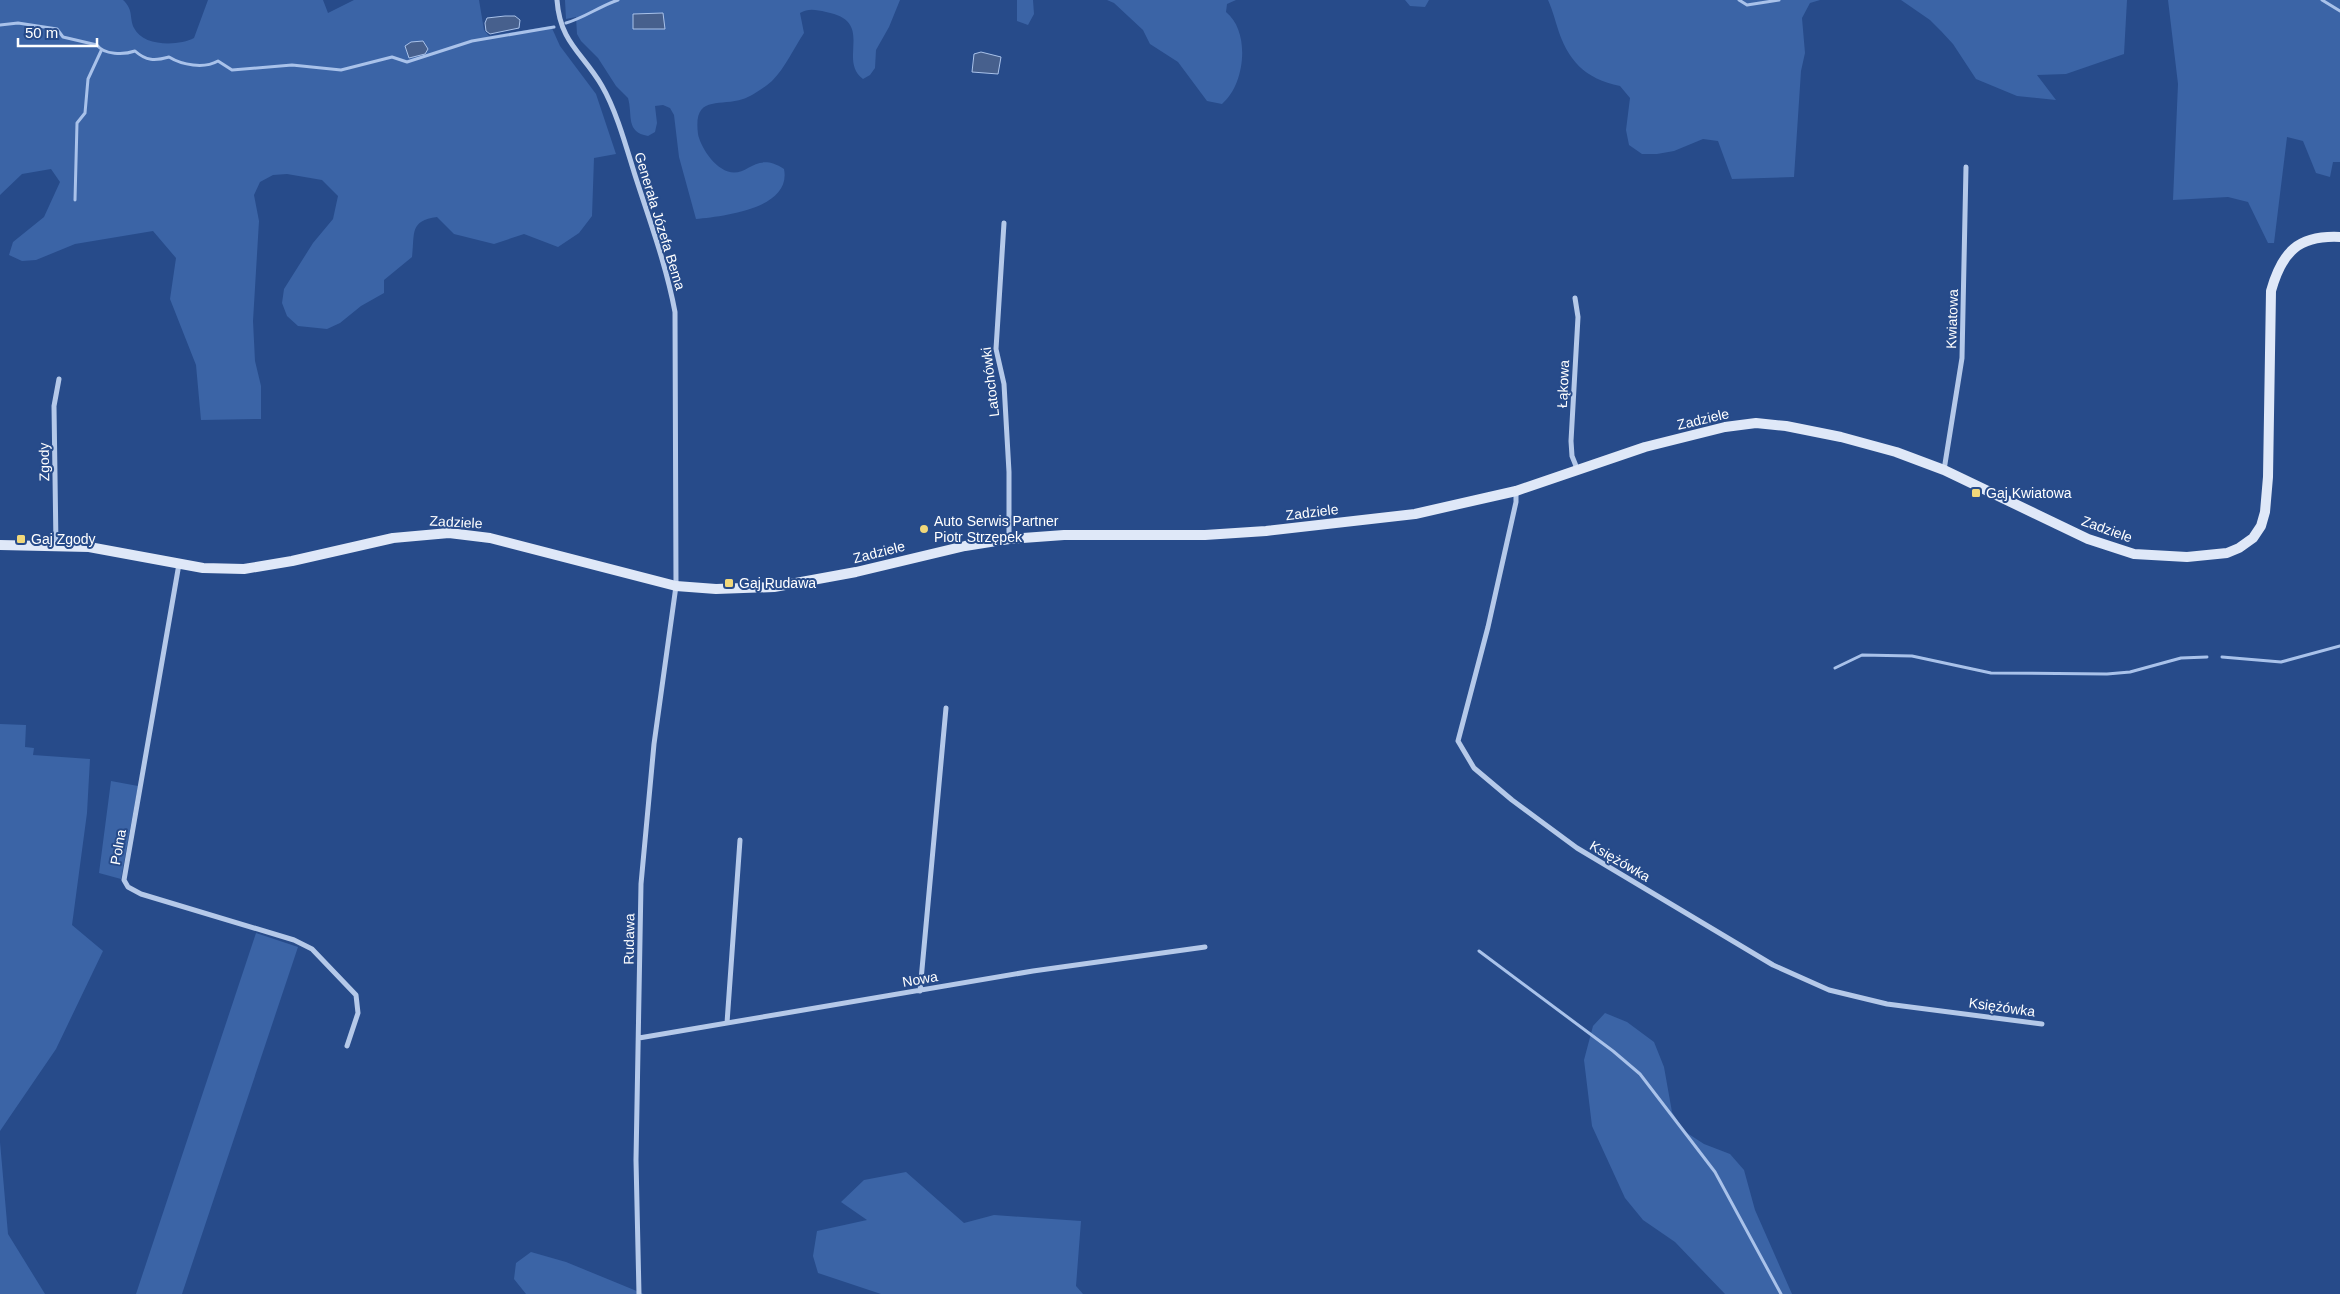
<svg xmlns="http://www.w3.org/2000/svg" width="2340" height="1294" font-family="Helvetica,sans-serif">
<style>
.green{fill:#3b64a6}
.water{fill:#47608d;stroke:#a9c2ea}
.lines{fill:none;stroke-linecap:round;stroke-linejoin:round}
.stream{stroke:#a9c2ea;stroke-width:3}
.street{stroke:#b5c9e9;stroke-width:5}
.secondary{stroke:#dfe8f8;stroke-width:10}
.poi-dot{fill:#f2d87a;stroke:#274b8a;stroke-width:2}
.labels{text-anchor:middle;stroke-width:4;stroke-linejoin:round;paint-order:stroke}
.street-label{font-size:14px;fill:#fff;stroke:#274b8a}
.poi-label{font-size:14px;fill:#fff;stroke:#274b8a;text-anchor:start}
</style>
<rect width="100%" height="100%" fill="#274b8a"/>
<path class="green" d="M0,0H123C134,10 129,18 134,28C143,47 179,46 194,38L208,0H323L328,13L354,0H479L484,30L489,36L551,26L560,46L596,94L616,154L594,158L592,216L579,233L558,247L524,234L494,244L454,234L437,217C409,221 415,233 412,257L384,280V293L361,306L340,323L327,329L298,326L287,316L282,303L284,289L313,243L333,219L338,196L322,180L287,174L273,175L260,182L254,195L259,221L253,321L255,361L261,386V419L201,420L196,365L170,299L176,258L153,231L75,244L36,260L22,261L9,255L13,242L44,217L60,182L51,169L22,174L0,195Z
M565,0H900L889,27L876,50L875,68L870,75L863,79C837,60 876,21 826,12C816,10 809,8 800,13L804,33C794,48 785,68 772,81C765,87 752,96 743,99C719,107 693,94 698,134C700,145 711,162 721,168C746,185 752,148 784,169C792,209 723,216 696,219L679,157L674,115L670,108L663,105L655,106L657,123L655,132L648,136C625,132 633,115 628,98L616,86L598,58L581,41L577,34L576,17L566,19Z
M1017,0H1033L1034,14L1028,25L1017,21Z
M1107,0H1236L1227,4L1226,12C1251,32 1245,85 1222,104L1207,101L1178,62L1150,44L1143,30L1114,3Z
M1405,0H1429L1425,7L1410,6Z
M1548,0H1820L1810,3L1802,18L1805,53L1801,71L1794,177L1732,179L1718,141L1703,139L1674,151L1657,154H1642L1629,145L1626,130L1630,98L1620,86C1585,79 1567,60 1557,26C1554,16 1552,9 1548,0Z
M1901,0H2127L2124,54L2066,74L2037,75L2056,100L2017,96L1976,79L1953,44L1941,31L1930,20Z
M2168,0H2340V162H2333L2330,177L2316,173L2303,141L2287,137L2274,243H2268L2248,202L2228,197L2173,200L2178,84Z
M0,724L26,725L25,747L34,748L33,755L90,759L87,813L72,925L103,951L56,1049L0,1131Z
M111,781L138,786L121,879L99,873Z
M256,933L298,947L182,1294H136Z
M1605,1013L1627,1022L1654,1042L1664,1067L1672,1112L1684,1131L1704,1144L1730,1154L1744,1170L1755,1210L1792,1294H1725L1675,1242L1643,1220L1625,1198L1592,1126L1584,1060L1593,1026Z
M0,1142L8,1234L45,1294H0Z
M906,1172L964,1223L994,1215L1081,1221L1076,1286L1083,1294H881L818,1273L813,1256L817,1231L867,1220L841,1202L864,1180Z
M531,1252L566,1262L644,1294H526L514,1279L516,1263Z"/>
<path class="water" d="M663,13L665,29H633V14Z
M505,16H515L520,20L519,28L490,34L486,31L485,23L487,18Z
M423,41L428,49L425,54L409,58L405,46L411,42Z
M981,52L1001,57L998,74L972,72L974,54Z"/>
<g class="lines">
<path class="stream" d="M1739,0L1747,5L1779,0
M2322,0L2340,11
M566,23C584,18 600,6 618,0
M0,25L18,23L57,29L63,37L97,45C104,55 124,55 135,51C146,61 155,61 169,57C182,65 204,69 218,61L232,70L292,65L341,70L392,57L407,62L472,41L554,27
M75,200L77,123L85,113L88,79L101,51
M2222,657L2281,662L2340,646
M1835,668L1862,655L1912,656L1991,673L2107,674L2130,672L2181,658L2207,657
M1479,951L1613,1051L1640,1074L1715,1172L1781,1294"/>
<path class="street" d="M557,0C560,43 583,53 602,86C616,110 626,146 634,172C649,219 666,264 675,312L676,586L654,744L641,884L636,1160L639,1294
M1004,223L996,349L1004,384L1009,472V539
M1575,298L1578,317L1571,441L1572,456L1578,471
M1944,470L1962,358L1966,167
M1516,491V502L1488,627L1458,741L1474,768L1512,800L1577,848L1773,965L1829,990L1887,1004L2042,1024
M56,546L54,406L59,379
M179,564L124,880L128,887L141,894L294,940L312,949L356,995L358,1013L347,1046
M920,991L946,708
M727,1023L740,840
M639,1038L1033,971L1205,947"/>
<path class="secondary" d="M0,545L89,547L203,568L244,569L292,561L393,538L449,533L490,538L676,586L716,589L774,587L856,572L965,546L1009,539L1064,535H1205L1266,531L1415,514L1516,491L1645,447L1725,427L1756,423L1786,426L1841,437L1896,452L1944,470L2088,539L2134,554L2187,557L2227,553L2239,548L2253,538L2261,526L2265,512L2268,477L2271,291C2282,252 2298,235 2340,237"/>
</g>
<g class="poi-dot">
<rect x="1971" y="488" width="10" height="10" rx="2.5"/>
<circle cx="924" cy="529" r="5"/>
<rect x="16" y="534" width="10" height="10" rx="2.5"/>
<rect x="724" y="578" width="10" height="10" rx="2.5"/>
</g>
<g class="labels">
<g class="street-label">
<text transform="translate(660 221) rotate(73)" y="5">Generała Józefa Bema</text>
<text transform="translate(1952 319) rotate(-88)" y="5">Kwiatowa</text>
<text transform="translate(990 382) rotate(-97)" y="5">Latochówki</text>
<text transform="translate(1563 384) rotate(-87)" y="5">Łąkowa</text>
<text transform="translate(1703 419) rotate(-13)" y="5">Zadziele</text>
<text transform="translate(44 462) rotate(-91)" y="5">Zgody</text>
<text transform="translate(1312 512) rotate(-7)" y="5">Zadziele</text>
<text transform="translate(456 522) rotate(3)" y="5">Zadziele</text>
<text transform="translate(2107 529) rotate(20)" y="5">Zadziele</text>
<text transform="translate(879 552) rotate(-14)" y="5">Zadziele</text>
<text transform="translate(118 847) rotate(-80)" y="5">Polna</text>
<text transform="translate(1620 861) rotate(30)" y="5">Księżówka</text>
<text transform="translate(629 939) rotate(-89)" y="5">Rudawa</text>
<text transform="translate(920 979) rotate(-10)" y="5">Nowa</text>
<text transform="translate(2002 1007) rotate(8)" y="5">Księżówka</text>
</g>
<g class="poi-label">
<text x="1986" y="498">Gaj Kwiatowa</text>
<text x="934" y="526">Auto Serwis Partner<tspan x="934" dy="16">Piotr Strzępek</tspan></text>
<text x="31" y="544">Gaj Zgody</text>
<text x="739" y="588">Gaj Rudawa</text>
</g>
</g>
<path d="M18 38v8h79v-8" fill="none" stroke="#ffffff" stroke-width="2.5"/>
<text x="25" y="38" font-size="15" fill="#ffffff" stroke="#274b8a" stroke-width="4" paint-order="stroke">50 m</text>
</svg>
